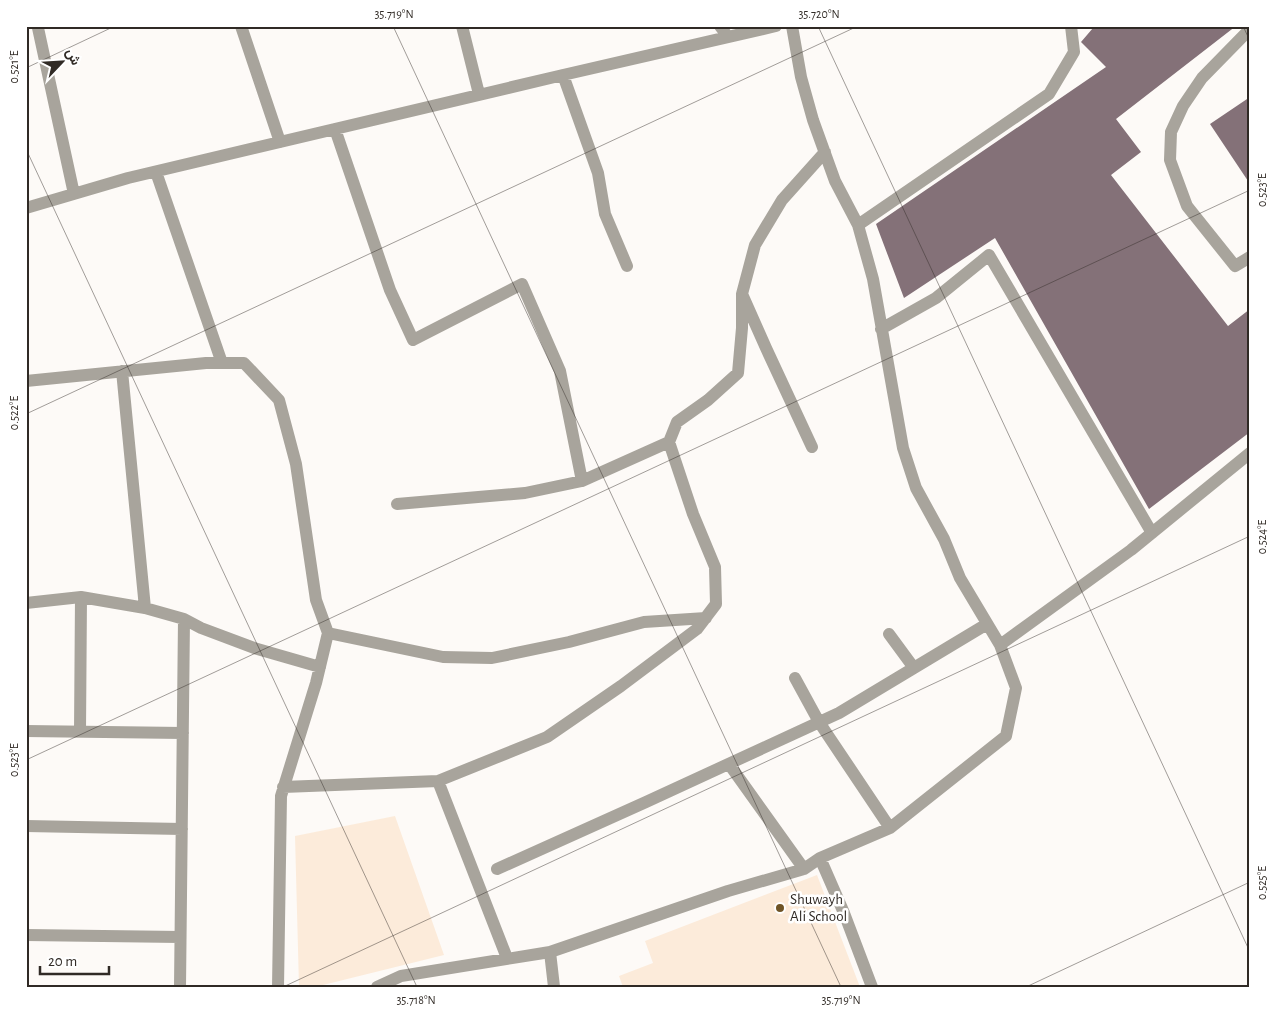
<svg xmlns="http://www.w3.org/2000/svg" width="1276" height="1013" font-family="'Alegreya Sans',Vazirmatn,sans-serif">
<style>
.built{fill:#fcebda}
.building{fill:#847178}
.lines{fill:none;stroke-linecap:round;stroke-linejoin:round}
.minor{stroke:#a8a49c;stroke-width:12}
.ticks{fill:none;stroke:#302a25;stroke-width:1;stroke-opacity:0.45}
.poi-dot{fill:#6f5426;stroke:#fff;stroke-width:2}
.labels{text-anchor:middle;stroke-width:5;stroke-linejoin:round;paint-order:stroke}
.poi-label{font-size:15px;fill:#302a25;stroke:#fff;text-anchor:start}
.neatline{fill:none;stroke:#302a25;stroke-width:2}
.ticks-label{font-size:12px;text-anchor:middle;fill:#302a25}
</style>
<rect width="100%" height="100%" fill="#fdfaf7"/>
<path class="built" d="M395,816L444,955L315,987H299L295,836Z
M817,875L860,987H623L619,976L653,963L645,941Z"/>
<path class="building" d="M1093,26H1236L1116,119L1141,152L1111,175L1228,326L1250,309V432L1149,509L995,238L904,298L876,224L1106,67L1081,42L1093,28Z
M1250,97V184L1210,124Z"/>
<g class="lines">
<path class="minor" d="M241,26L280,142
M462,26L479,94
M720,26L728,37
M38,28L74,194
M1250,29L1202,78L1183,106L1171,132L1170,160L1187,206L1235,266L1250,257
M563,75L598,173L605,214L627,266
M335,129L390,290L413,340L522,284L560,371L582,481L669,442
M156,172L222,363
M26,208L128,178L563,75L776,26
M858,225L1049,94L1074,52L1071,26
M881,329L936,298L989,255L1152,533
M122,371L145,608
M26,381L206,363H244L279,400L296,464L316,600L328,633L316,683L281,796L278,987
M812,447L766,348L742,294L755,245L782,200L825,152
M397,504L525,493L582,481
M26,603L81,597L145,608L184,619L201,628L254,648L320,667
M328,633L443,657L492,658L569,642L644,622L706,618
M889,634L914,668
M1000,645L1131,550L1250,453
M795,678L819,722L890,828
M26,731L183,733
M80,731L81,597
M729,764L804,869
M438,781L507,958
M283,787L438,781L547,737L621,686L697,629L716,604L715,567L693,514L669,442L677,422L708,400L738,373L742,328V294
M26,826L182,829
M820,858L844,913L872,987
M497,869L646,802L839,713L987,624
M26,935L180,937
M550,952L554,987
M180,987L184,619
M377,987L401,976L550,952L728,891L804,869L820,858L890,828L1006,736L1016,688L1000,645L960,578L944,539L916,488L903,448L873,279L858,225L835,181L813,120L801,77L792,26"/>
</g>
<path class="ticks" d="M393,26L841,987M818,26L1250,952M1243,26L1250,41M26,68L115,26M26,149L417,987M26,414L858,26M26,760L1250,190M283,987L1250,536M1026,987L1250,882"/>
<circle class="poi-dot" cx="780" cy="908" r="5"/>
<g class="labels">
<g class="poi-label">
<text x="790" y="904">Shuwayh<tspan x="790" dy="17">Ali School</tspan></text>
</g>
</g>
<rect width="1276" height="1013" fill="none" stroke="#ffffff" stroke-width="55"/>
<g transform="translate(62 62) rotate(65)" stroke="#ffffff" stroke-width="4" paint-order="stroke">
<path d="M0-4L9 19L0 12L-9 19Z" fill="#302a25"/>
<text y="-8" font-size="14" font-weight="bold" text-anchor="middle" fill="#302a25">ش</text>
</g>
<path d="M40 966v8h69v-8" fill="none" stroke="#302a25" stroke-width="2.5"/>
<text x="48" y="966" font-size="15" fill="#302a25" stroke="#ffffff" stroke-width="4" paint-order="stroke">20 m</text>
<rect x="28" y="28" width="1220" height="958" class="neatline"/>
<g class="ticks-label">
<text x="394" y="18">35.719°N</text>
<text x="819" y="18">35.720°N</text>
<text transform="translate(14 67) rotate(-90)" y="4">0.521°E</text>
<text transform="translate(1262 190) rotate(-90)" y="4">0.523°E</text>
<text transform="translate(14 413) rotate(-90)" y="4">0.522°E</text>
<text transform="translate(1262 537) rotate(-90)" y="4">0.524°E</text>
<text transform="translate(14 760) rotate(-90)" y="4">0.523°E</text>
<text transform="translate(1262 883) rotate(-90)" y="4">0.525°E</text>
<text x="416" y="1004">35.718°N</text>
<text x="841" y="1004">35.719°N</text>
</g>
</svg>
